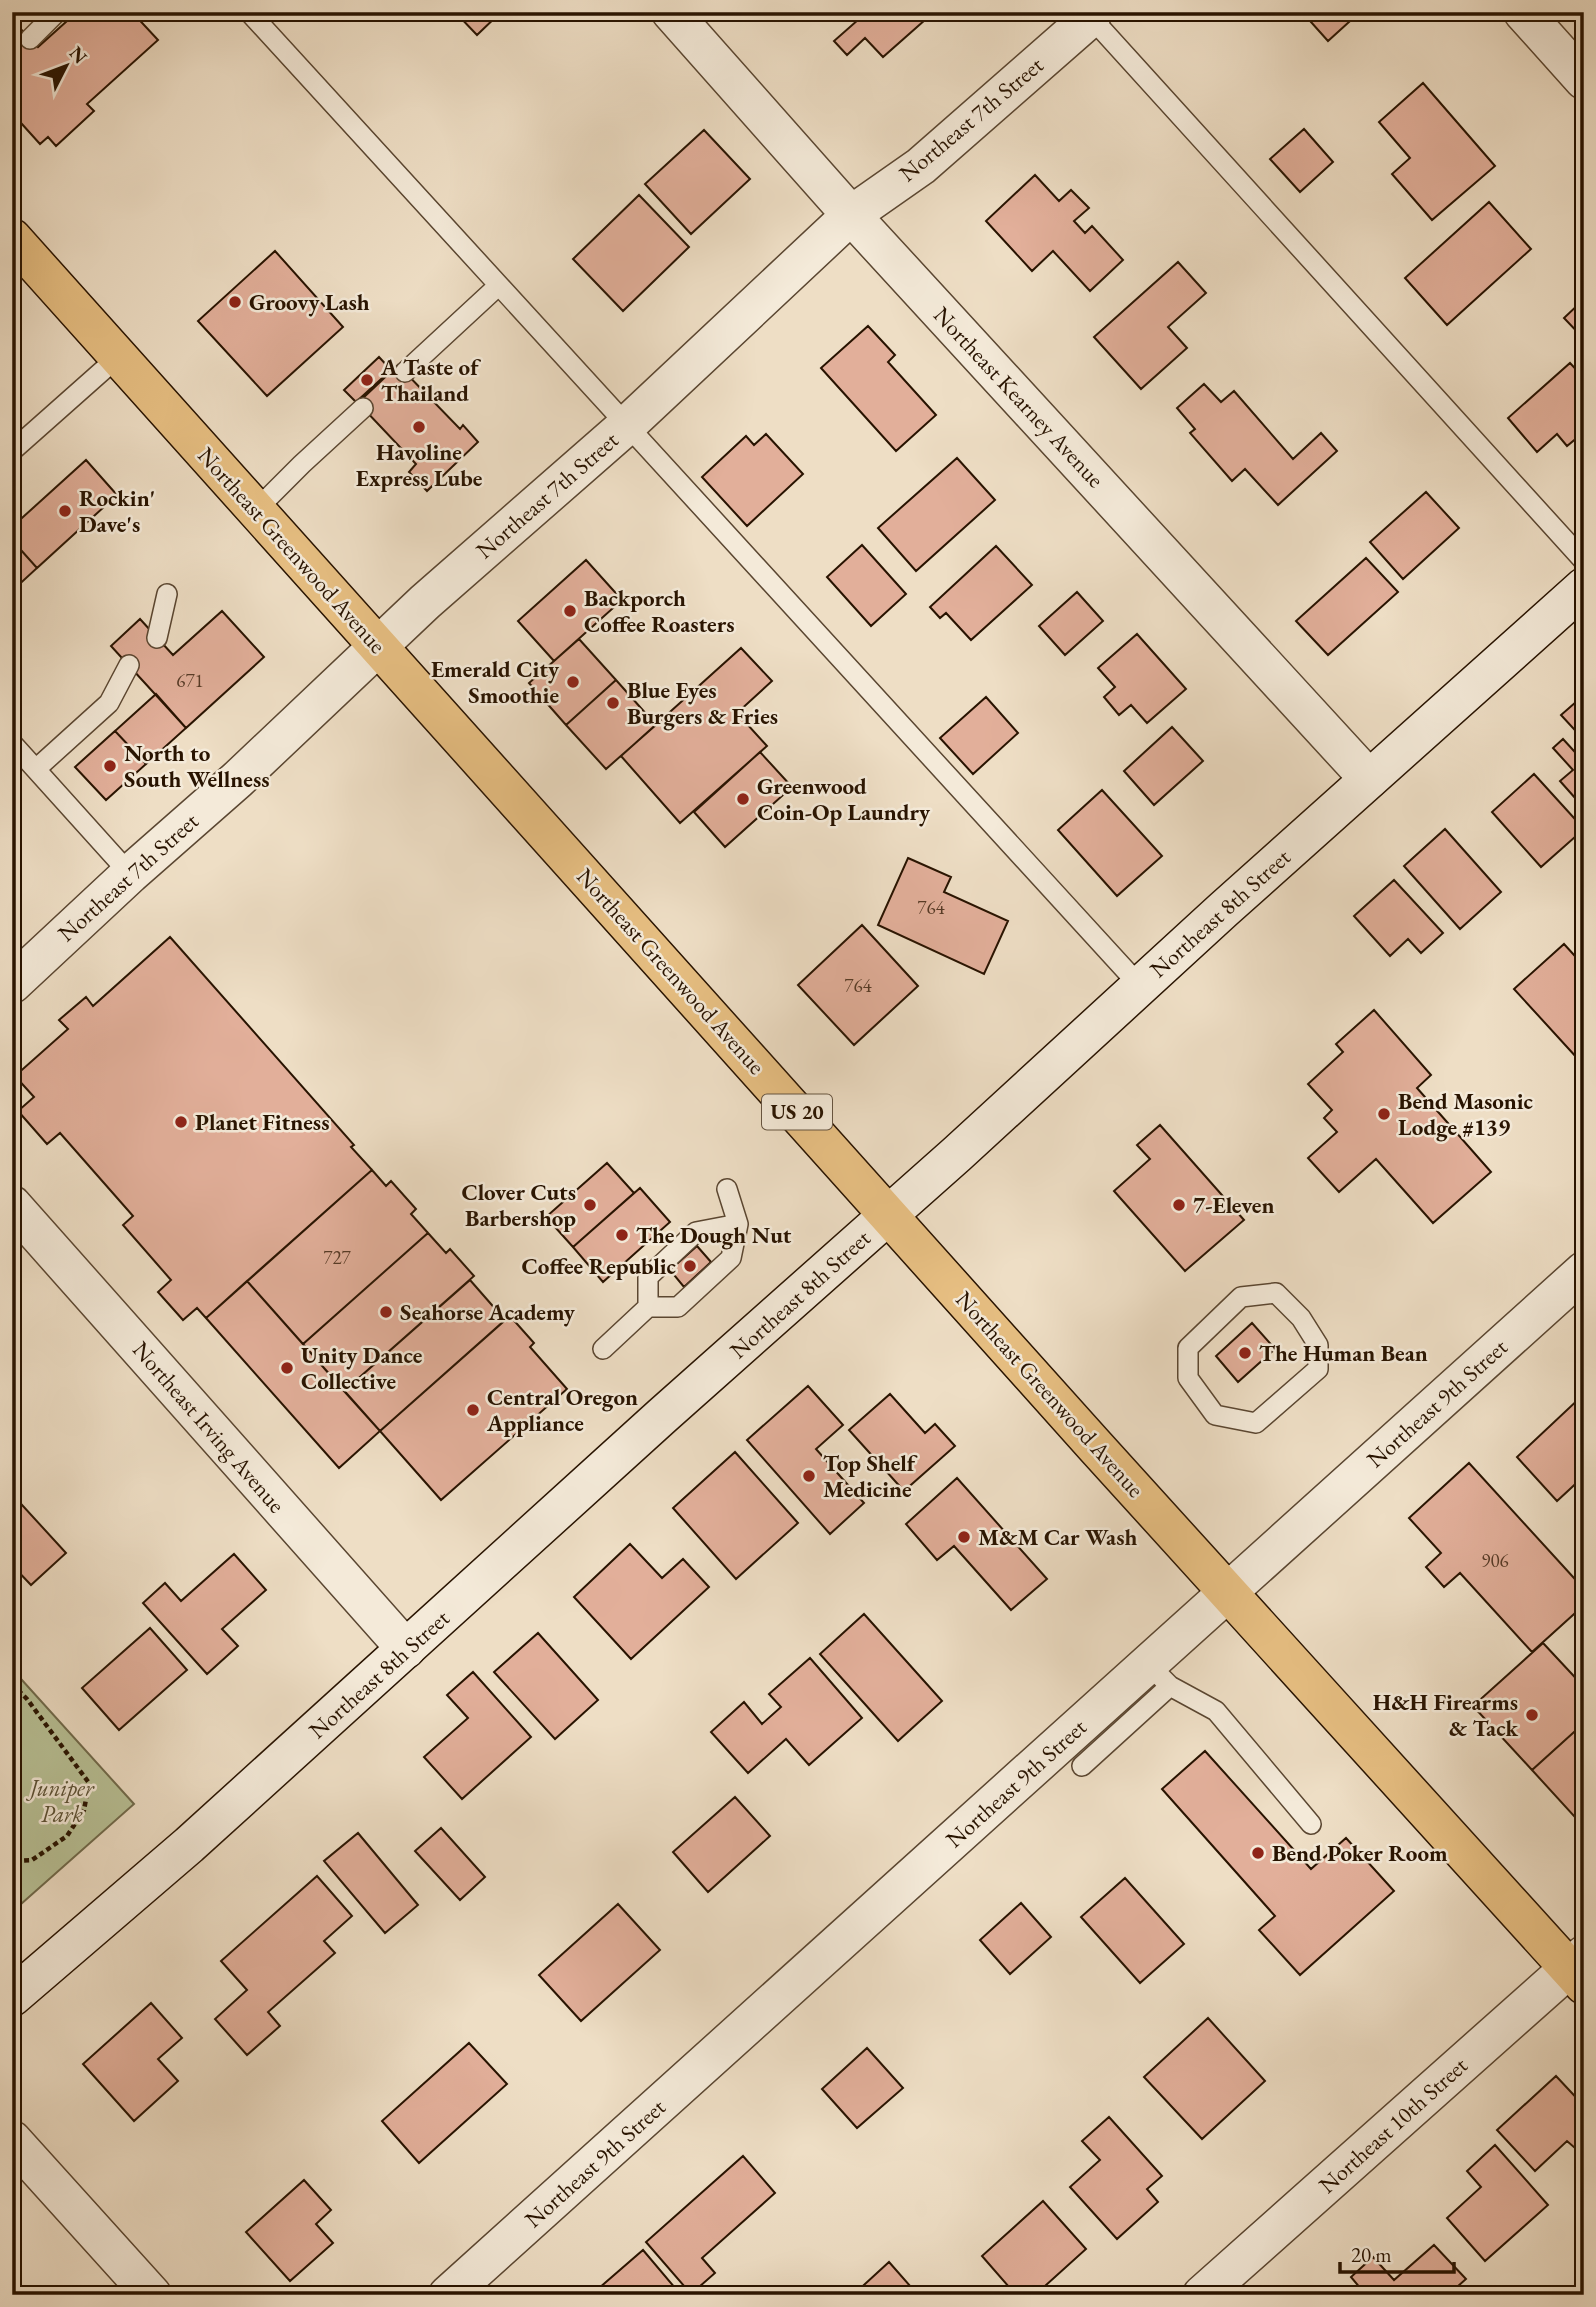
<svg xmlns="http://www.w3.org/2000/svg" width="1596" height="2307" font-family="'EB Garamond',serif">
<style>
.green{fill:#b8c196;stroke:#706a4b;stroke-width:2}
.building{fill:#e2af9a;stroke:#281300;stroke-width:2}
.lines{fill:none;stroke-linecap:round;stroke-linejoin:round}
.lane-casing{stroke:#5a4631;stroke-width:22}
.street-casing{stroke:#5a4631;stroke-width:41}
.secondary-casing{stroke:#281300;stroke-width:41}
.primary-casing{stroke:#281300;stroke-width:41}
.path{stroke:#281300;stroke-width:4.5;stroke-dasharray:5 3.5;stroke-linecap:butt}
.lane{stroke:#f4ead9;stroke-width:19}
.street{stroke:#f4ead9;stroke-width:38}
.secondary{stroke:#f4ead9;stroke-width:38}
.primary{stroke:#e7bf82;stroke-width:38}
.poi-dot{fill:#8f2418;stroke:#f4ead9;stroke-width:2.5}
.labels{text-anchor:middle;stroke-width:5;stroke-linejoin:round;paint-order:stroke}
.number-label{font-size:19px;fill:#563a26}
.shield{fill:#f4ead9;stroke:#655441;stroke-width:2}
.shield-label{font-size:21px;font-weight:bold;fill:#281300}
.street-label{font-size:23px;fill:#281300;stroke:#f4ead9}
.poi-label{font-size:23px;font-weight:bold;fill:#281300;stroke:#f4ead9;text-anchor:start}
.park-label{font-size:23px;font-style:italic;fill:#5a5034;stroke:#f4ead9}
</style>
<rect width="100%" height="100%" fill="#eedec5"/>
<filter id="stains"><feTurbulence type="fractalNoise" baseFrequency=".00286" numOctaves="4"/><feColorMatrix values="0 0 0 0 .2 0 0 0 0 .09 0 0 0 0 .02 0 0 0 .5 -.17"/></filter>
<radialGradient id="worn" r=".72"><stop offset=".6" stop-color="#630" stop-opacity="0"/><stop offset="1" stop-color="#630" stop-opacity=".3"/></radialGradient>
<path class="green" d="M12,1669L134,1804L12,1912Z"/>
<path class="building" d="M77,12H132L158,40L87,104L94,111L56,146L48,137L40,144L12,113V20L38,47Z
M455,12H501L477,35Z
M867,12H934L883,57L865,38L847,55L834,41Z
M1302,12H1360L1328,41Z
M1423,83L1495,166L1432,220L1392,174L1410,158L1379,122Z
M1304,129L1333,162L1300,192L1270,159Z
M704,130L750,179L691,234L645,184Z
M1035,175L1059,201L1071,190L1089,208L1074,221L1085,233L1092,226L1123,260L1090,291L1053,251L1032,271L986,221Z
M639,195L689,247L623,311L573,259Z
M1489,202L1531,249L1447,325L1405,278Z
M275,251L343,327L267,396L198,321Z
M1178,262L1206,293L1168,327L1187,348L1141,389L1094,337Z
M1584,299V339L1564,318Z
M868,326L895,355L888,362L936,415L896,451L821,368Z
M379,357L391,370L356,402L344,390Z
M1570,363L1584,378V432L1567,446L1557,434L1537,452L1508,418Z
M398,365L460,429L463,425L478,442L427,491L409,472L416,464L363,408L362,399Z
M1204,384L1221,402L1234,391L1293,459L1321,433L1337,451L1278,505L1245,469L1232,481L1190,433L1195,429L1177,408Z
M766,434L803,474L747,526L702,477L746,436L754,445Z
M957,458L995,500L916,571L878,528Z
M86,460L117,495L37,568L12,540V527Z
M1426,492L1459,528L1403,579L1370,542Z
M12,540L37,568L12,591Z
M862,545L906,594L871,626L827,577Z
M996,546L1032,585L971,640L946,613L940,618L930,607Z
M1366,558L1398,592L1328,655L1296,621Z
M586,560L622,600L554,661L518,621Z
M1077,592L1103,621L1065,655L1039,626Z
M222,611L264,657L186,728L111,646L140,619L173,655Z
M1137,634L1186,689L1147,723L1131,705L1119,715L1104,697L1115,687L1098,668Z
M579,639L616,680L566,725L529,683Z
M741,648L772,681L737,713L767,746L680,823L621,756Z
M616,680L656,725L606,769L566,725Z
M156,694L186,728L146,764L115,731Z
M1584,695V740L1561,715Z
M986,697L1018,733L973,774L940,738Z
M1172,727L1203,761L1154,805L1124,771Z
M115,731L146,764L106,800L75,767Z
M1563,739L1584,762V808L1560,781L1573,770L1553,748Z
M760,752L792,787L725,847L694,812Z
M1534,774L1584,829L1541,867L1492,812Z
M1102,790L1162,856L1117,896L1058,830Z
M1445,829L1501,892L1460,929L1404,866Z
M908,858L951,877L944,892L1008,921L984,974L878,925Z
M1394,880L1443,933L1421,953L1408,939L1390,956L1354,916Z
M862,925L918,986L854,1045L798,985Z
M170,937L354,1145L351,1147L372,1170L206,1318L197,1308L183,1320L158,1292L171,1280L123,1225L133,1216L60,1133L47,1144L18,1111L34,1097L15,1076L68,1029L59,1020L86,997L93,1006Z
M1564,944L1584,966V1054L1578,1059L1514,989Z
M1374,1010L1431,1075L1417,1088L1491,1172L1433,1223L1376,1159L1339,1192L1308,1158L1337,1132L1324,1118L1332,1110L1308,1084L1343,1052L1336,1044Z
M1160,1125L1244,1220L1185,1271L1114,1191L1150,1159L1137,1145Z
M607,1163L634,1193L573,1247L546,1217Z
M372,1170L386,1186L391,1181L416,1209L411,1214L428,1233L303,1344L247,1281Z
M640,1188L670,1222L603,1282L573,1247Z
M428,1233L446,1253L450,1249L474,1276L344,1391L303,1344Z
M697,1246L711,1262L684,1287L670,1270Z
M470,1280L505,1320L380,1431L344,1391Z
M247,1281L380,1431L339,1468L206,1318Z
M510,1316L534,1343L530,1347L567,1389L441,1500L380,1431Z
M1252,1323L1275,1349L1238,1382L1216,1356Z
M808,1386L843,1425L816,1449L864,1503L830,1534L747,1440Z
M890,1394L925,1433L935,1424L955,1446L904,1491L849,1430Z
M1584,1394V1476L1557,1501L1517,1457Z
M735,1452L798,1523L736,1579L673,1508Z
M1469,1463L1584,1589V1605L1532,1652L1460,1573L1444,1587L1426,1567L1441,1553L1409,1518Z
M957,1478L1047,1579L1011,1610L954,1546L937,1560L906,1524Z
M12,1494L66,1553L31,1585L12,1565Z
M630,1544L662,1578L683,1559L709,1587L631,1659L574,1597Z
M234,1554L266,1590L222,1629L238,1646L207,1674L143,1603L165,1583L181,1601Z
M864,1614L942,1701L898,1741L820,1654Z
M150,1628L187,1670L119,1730L82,1688Z
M538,1633L598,1700L555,1739L494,1672Z
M1543,1643L1584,1687V1723L1532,1770L1473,1706Z
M810,1658L862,1718L809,1765L786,1739L748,1773L711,1732L744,1702L762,1724L781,1707L769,1694Z
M473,1672L531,1737L462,1799L424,1757L468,1718L447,1695Z
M1584,1723V1827L1532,1770Z
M1205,1751L1311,1869L1346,1838L1394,1891L1300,1975L1259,1930L1275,1916L1162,1789Z
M735,1797L770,1836L708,1892L673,1852Z
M441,1828L485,1877L460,1900L415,1851Z
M358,1833L418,1905L385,1933L324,1861Z
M317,1876L352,1916L324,1941L335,1953L268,2012L280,2026L247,2055L215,2019L247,1990L221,1961Z
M1125,1878L1184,1944L1140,1983L1081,1917Z
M1021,1903L1051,1937L1010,1974L980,1940Z
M618,1904L660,1950L581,2021L539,1975Z
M151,2003L182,2038L158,2059L178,2081L134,2121L83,2064Z
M1208,2018L1265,2081L1202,2139L1144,2077Z
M469,2043L507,2084L419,2163L382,2121Z
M867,2048L903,2088L857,2128L822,2089Z
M1556,2076L1584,2106V2140L1575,2148L1567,2141L1535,2171L1497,2130Z
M1109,2117L1162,2176L1147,2189L1158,2202L1117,2239L1070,2187L1100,2160L1082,2141Z
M1495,2145L1548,2205L1485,2261L1447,2218L1481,2187L1467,2171Z
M743,2156L775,2193L702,2258L715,2273L691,2294L646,2242Z
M304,2180L331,2210L316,2224L333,2243L290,2281L246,2232Z
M1043,2201L1086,2249L1035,2295H1016L982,2256Z
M1434,2245L1466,2279L1448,2295H1366L1351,2277L1373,2257L1394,2280Z
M643,2250L681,2295H591Z
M889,2262L918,2295H853Z"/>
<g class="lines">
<defs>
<path id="lane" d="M249,12L1140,986
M1087,13L1584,561
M30,39L57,12
M405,372L498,286
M12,451L118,357
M256,510L302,464L363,408
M157,638L167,594
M12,743L130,874
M36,769L109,703L129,665
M1276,1293L1301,1318L1318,1345V1369L1256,1423L1215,1415L1188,1378V1348L1241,1297Z
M648,1307V1277L696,1232L738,1224
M603,1349L648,1307H678L731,1258L738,1224L727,1189
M1148,1664L1170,1686L1216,1711L1311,1824
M1082,1766L1170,1686"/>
<path id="street" d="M671,12L851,215L1369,779
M1523,12L1584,80
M12,984L130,874L237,780L425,602L626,426L851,215L921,166L1091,17
M12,1205L406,1649
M12,2140L152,2295
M448,2295L1584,1271
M1202,2295L1584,1955"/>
<path id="secondary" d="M12,1997L189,1845L662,1416L957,1154L1223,910L1584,587"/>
<path id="primary" d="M12,238L1095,1446L1584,1985"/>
</defs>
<use href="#lane" class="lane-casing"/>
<use href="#street" class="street-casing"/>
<use href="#secondary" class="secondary-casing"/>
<use href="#primary" class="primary-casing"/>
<path class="path" d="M12,1684L27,1699L89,1783L84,1810L67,1836L32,1860L12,1861"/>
<use href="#lane" class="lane"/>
<use href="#street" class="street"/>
<use href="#secondary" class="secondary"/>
<use href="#primary" class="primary"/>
</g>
<g class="poi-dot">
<circle cx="235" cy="302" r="7"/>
<circle cx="367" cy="380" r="7"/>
<circle cx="419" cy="427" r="7"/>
<circle cx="65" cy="511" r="7"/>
<circle cx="570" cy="611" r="7"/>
<circle cx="573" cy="682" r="7"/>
<circle cx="613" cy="703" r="7"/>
<circle cx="110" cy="766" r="7"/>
<circle cx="743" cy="799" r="7"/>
<circle cx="1384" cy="1114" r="7"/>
<circle cx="181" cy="1122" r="7"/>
<circle cx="590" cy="1205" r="7"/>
<circle cx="1179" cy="1205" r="7"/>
<circle cx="622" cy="1235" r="7"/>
<circle cx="690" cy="1266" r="7"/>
<circle cx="386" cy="1312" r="7"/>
<circle cx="1245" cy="1353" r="7"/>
<circle cx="287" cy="1368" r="7"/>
<circle cx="473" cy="1410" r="7"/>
<circle cx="809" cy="1476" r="7"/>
<circle cx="964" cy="1537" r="7"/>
<circle cx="1532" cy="1715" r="7"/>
<circle cx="1258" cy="1853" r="7"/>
</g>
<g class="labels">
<g class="number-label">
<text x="190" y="687">671</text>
<text x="931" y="914">764</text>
<text x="858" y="992">764</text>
<text x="337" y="1264">727</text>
<text x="1495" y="1567">906</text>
</g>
<rect class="shield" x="762" y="1094.5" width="70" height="35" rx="5"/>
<g class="shield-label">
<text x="797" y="1119">US 20</text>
</g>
<g class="street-label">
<text transform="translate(971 119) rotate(-40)" y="8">Northeast 7th Street</text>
<text transform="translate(1019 397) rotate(47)" y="8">Northeast Kearney Avenue</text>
<text transform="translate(547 495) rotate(-41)" y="8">Northeast 7th Street</text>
<text transform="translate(292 550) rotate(48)" y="8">Northeast Greenwood Avenue</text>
<text transform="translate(128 877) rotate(-42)" y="8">Northeast 7th Street</text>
<text transform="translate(1220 913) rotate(-42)" y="8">Northeast 8th Street</text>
<text transform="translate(671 971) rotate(48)" y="8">Northeast Greenwood Avenue</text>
<text transform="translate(800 1294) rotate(-42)" y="8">Northeast 8th Street</text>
<text transform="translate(1050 1394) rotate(48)" y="8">Northeast Greenwood Avenue</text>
<text transform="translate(1437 1403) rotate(-42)" y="8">Northeast 9th Street</text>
<text transform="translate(209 1427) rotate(49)" y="8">Northeast Irving Avenue</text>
<text transform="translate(379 1674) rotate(-42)" y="8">Northeast 8th Street</text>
<text transform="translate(1016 1783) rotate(-42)" y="8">Northeast 9th Street</text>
<text transform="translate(1393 2125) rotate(-42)" y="8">Northeast 10th Street</text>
<text transform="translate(595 2163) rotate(-42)" y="8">Northeast 9th Street</text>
</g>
<g class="poi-label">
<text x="249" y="310">Groovy Lash</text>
<text x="381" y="375">A Taste of<tspan x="381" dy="26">Thailand</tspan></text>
<text x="419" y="460" text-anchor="middle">Havoline<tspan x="419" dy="26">Express Lube</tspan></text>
<text x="79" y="506">Rockin'<tspan x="79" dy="26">Dave's</tspan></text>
<text x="584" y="606">Backporch<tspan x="584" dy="26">Coffee Roasters</tspan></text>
<text x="559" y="677" text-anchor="end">Emerald City<tspan x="559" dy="26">Smoothie</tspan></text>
<text x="627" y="698">Blue Eyes<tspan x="627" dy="26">Burgers &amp; Fries</tspan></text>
<text x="124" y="761">North to<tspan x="124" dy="26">South Wellness</tspan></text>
<text x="757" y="794">Greenwood<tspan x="757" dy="26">Coin-Op Laundry</tspan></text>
<text x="1398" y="1109">Bend Masonic<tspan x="1398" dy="26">Lodge #139</tspan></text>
<text x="195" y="1130">Planet Fitness</text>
<text x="576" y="1200" text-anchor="end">Clover Cuts<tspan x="576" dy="26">Barbershop</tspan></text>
<text x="1193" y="1213">7-Eleven</text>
<text x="636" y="1243">The Dough Nut</text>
<text x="676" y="1274" text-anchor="end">Coffee Republic</text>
<text x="400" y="1320">Seahorse Academy</text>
<text x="1259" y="1361">The Human Bean</text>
<text x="301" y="1363">Unity Dance<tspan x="301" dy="26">Collective</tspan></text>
<text x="487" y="1405">Central Oregon<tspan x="487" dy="26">Appliance</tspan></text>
<text x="823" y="1471">Top Shelf<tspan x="823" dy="26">Medicine</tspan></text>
<text x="978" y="1545">M&amp;M Car Wash</text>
<text x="1518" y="1710" text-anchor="end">H&amp;H Firearms<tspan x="1518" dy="26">&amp; Tack</tspan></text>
<text x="1272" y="1861">Bend Poker Room</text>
</g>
<g class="park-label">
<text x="62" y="1796">Juniper<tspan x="62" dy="26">Park</tspan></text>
</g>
</g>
<rect width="1596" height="2307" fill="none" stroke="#eedec5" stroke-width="42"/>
<rect x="14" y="14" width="1568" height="2279" fill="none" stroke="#281300" stroke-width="3.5"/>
<rect x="21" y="21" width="1554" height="2265" fill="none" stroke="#281300" stroke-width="2"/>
<g transform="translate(66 66) rotate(48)" stroke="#f4ead9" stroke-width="5" paint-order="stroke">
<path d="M0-5L12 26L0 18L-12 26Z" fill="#281300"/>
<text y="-10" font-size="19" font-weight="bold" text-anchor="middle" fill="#281300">N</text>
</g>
<path d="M1340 2262v10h114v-10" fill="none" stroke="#281300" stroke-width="3.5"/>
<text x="1351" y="2262" font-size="21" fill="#281300" stroke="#f4ead9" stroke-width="5" paint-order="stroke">20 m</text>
<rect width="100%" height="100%" filter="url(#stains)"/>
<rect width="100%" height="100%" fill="url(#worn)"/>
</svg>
